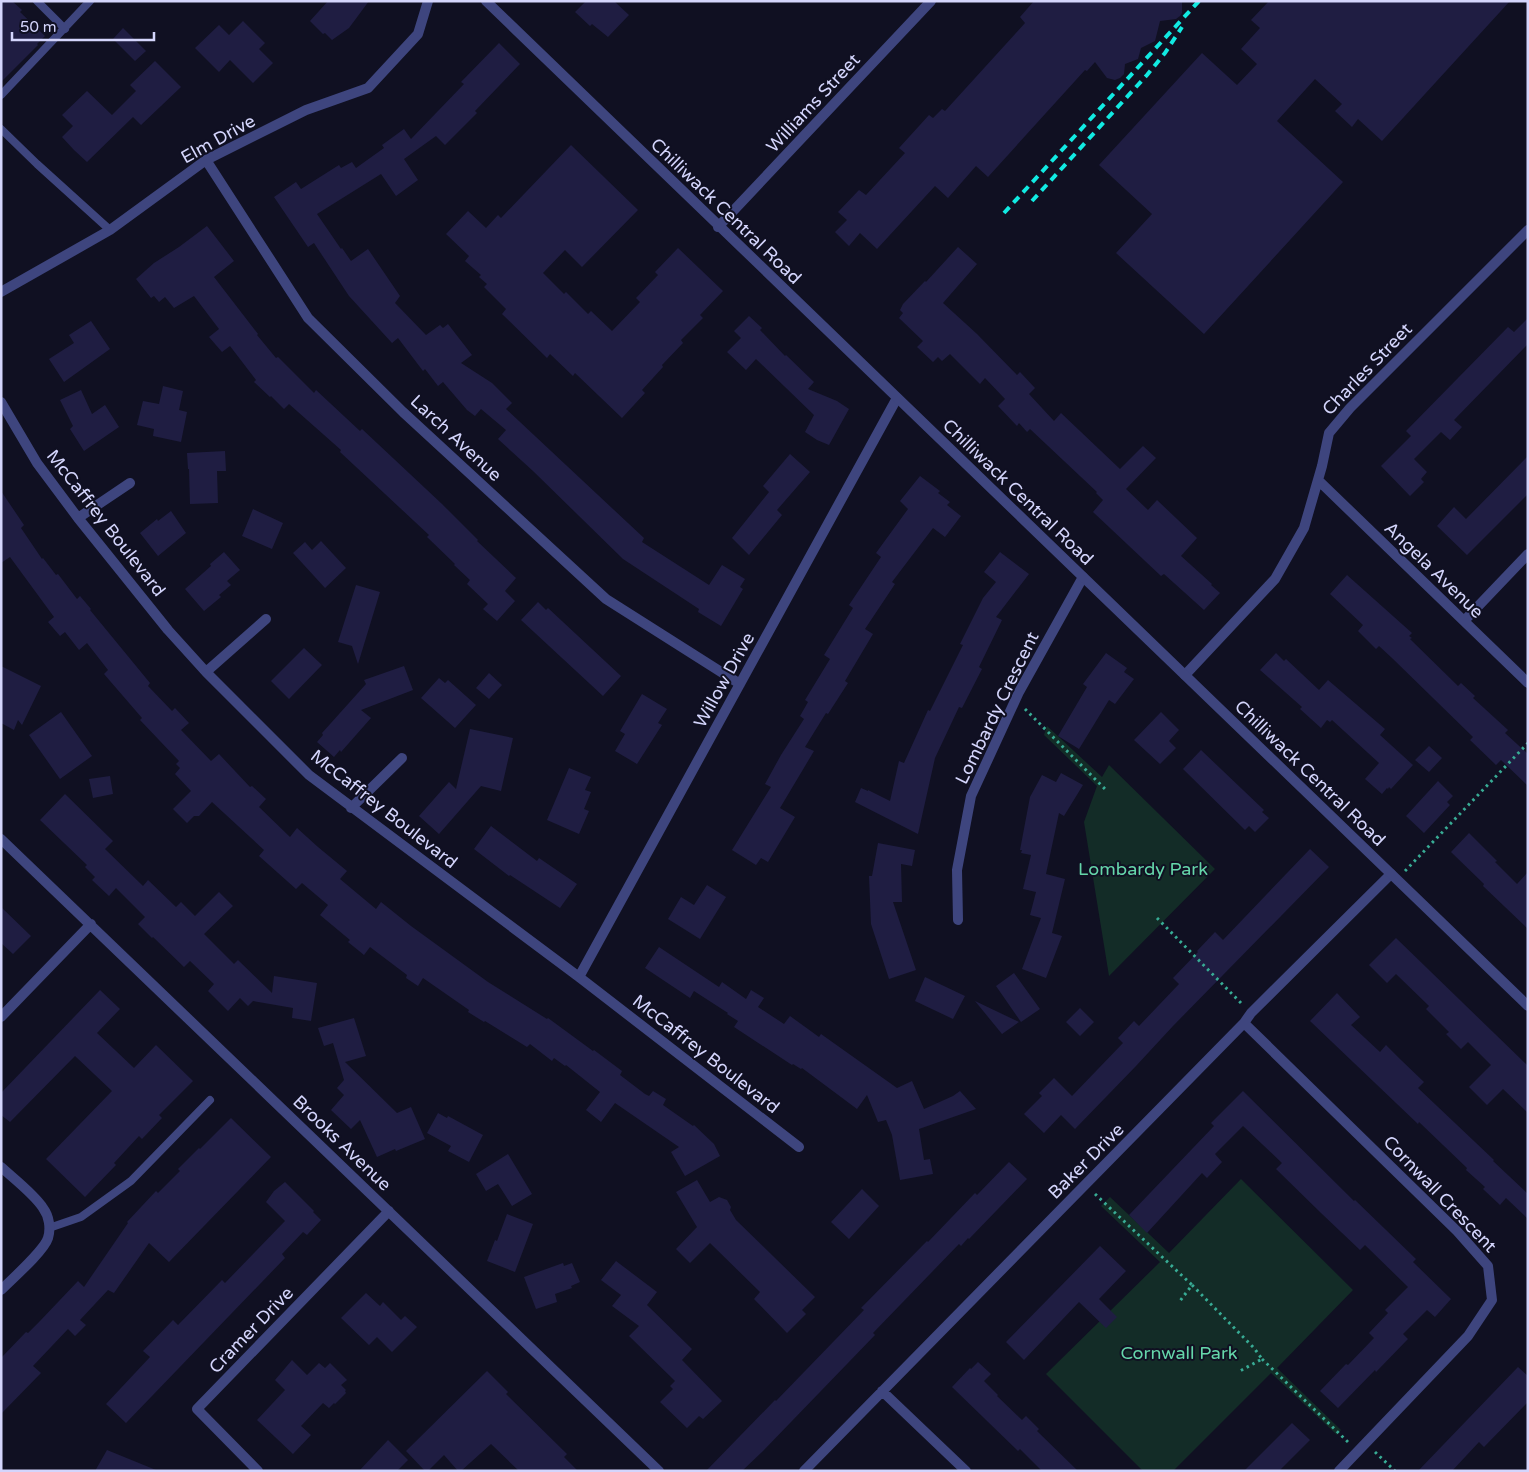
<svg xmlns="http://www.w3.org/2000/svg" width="1529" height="1472" font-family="'Varela Round',sans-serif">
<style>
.green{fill:#132c27}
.building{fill:#1f1d42}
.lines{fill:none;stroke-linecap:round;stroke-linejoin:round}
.path{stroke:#38ac95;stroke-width:3;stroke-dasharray:2.5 4;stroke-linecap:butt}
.service{stroke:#3e457e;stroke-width:8}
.minor{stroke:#3e457e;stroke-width:10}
.tertiary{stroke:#3e457e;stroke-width:10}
.rail{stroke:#11eae2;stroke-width:4;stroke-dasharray:8 6;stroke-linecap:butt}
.labels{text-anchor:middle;stroke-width:4;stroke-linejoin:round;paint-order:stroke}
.street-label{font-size:18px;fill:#d4d5fc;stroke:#101022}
.park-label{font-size:18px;fill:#65d6aa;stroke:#101022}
</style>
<rect width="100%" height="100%" fill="#101022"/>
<path class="green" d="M1047,726L1102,777L1109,765L1215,869L1109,976L1084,822L1097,786L1044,735Z
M1241,1179L1353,1290L1277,1368L1341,1430L1337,1435L1271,1373L1173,1471H1143L1046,1374L1160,1262L1101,1206L1110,1197L1169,1253Z"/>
<path class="building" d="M1,1H12L22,10L20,12L45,36L37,44L38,45L1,82Z
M328,1H369L349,28L332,40L325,33L323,34L310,21Z
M586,1H614L629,15L608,37L592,24L590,26L575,12Z
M1034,1H1182V13L1180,16L1176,19L1160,21L1155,41L1141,48L1138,59L1125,64L1124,74L1120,78L1115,80L1107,78L1095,62L1087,71L1085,70L988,177L976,166L948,198L935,186L877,249L860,233L849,246L835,232L847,220L838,212L859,190L866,195L905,153L899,148L929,115L933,118L942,109L945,111L1025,23L1020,17Z
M1269,1H1510L1382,141L1358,119L1352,127L1335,111L1342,104L1315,79L1277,121L1343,182L1204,334L1116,253L1152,214L1099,165L1202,53L1237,85L1257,64L1241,49L1260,28L1251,20Z
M243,21L265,43L259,49L273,63L253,83L230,60L219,72L195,48L219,25L229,35Z
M123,28L146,51L135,61L113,39Z
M499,43L520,64L475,111L477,113L445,145L436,136L404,159L418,180L396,196L381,174L317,214L341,249L342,248L351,261L368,249L400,296L395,303L426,335L440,325L443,328L448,324L472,355L461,363L492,383L512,403L506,409L644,538L642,542L709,585L722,565L745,579L740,587L743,589L721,626L698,612L699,609L623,559L533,471L498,439L506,430L481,409L475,416L467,410L443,382L438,386L425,369L423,371L398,338L392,343L349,296L314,243L308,247L274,197L296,182L301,189L339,165L341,168L352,162L356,168L384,148L382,145L404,129L411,139L464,84L461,82Z
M155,61L181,87L141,125L133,117L87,162L74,150L62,137L73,126L62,115L87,91L112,115L136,91L130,85Z
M571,145L638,210L582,267L565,250L543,273L564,294L566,292L588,314L591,311L612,331L640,302L636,298L658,275L655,272L678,248L723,291L700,315L703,318L681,340L683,343L662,365L663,367L642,390L645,393L622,418L575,373L573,376L550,354L547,358L502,314L506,309L484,287L487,284L479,277L481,275L465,261L469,256L446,234L468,211L486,228L498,215L501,218Z
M207,226L234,261L214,277L258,334L257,335L276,358L278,357L314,393L316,390L360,431L362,429L442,504L478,540L477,541L516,578L505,591L515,601L497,621L483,609L488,604L467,584L470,580L454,565L455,564L427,537L429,535L340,452L341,450L289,404L284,409L271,396L270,397L254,382L256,380L230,346L222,352L209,337L219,329L194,296L174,308L165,297L159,302L154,296L151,298L136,279L154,263L179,247Z
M958,247L977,264L943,303L977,334L1017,375L1020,372L1035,388L1029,394L1054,421L1061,413L1120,469L1143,446L1156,458L1126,489L1148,510L1157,500L1197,538L1181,556L1212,584L1211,585L1220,593L1204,610L1164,574L1161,576L1093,512L1103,500L1096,493L1097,492L1030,429L1027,432L1019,423L1017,426L998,406L1005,399L985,378L980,384L950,354L942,361L938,357L933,362L917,347L923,341L899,318L903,313L900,310L903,304L925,281L926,282Z
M749,316L762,328L760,330L785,356L786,355L814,382L808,389L837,401L849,409L829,445L817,440L805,432L814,415L756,359L746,370L727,352L741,338L734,331Z
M1528,318V344L1454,420L1462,427L1450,440L1441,432L1414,459L1427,472L1421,479L1424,482L1410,496L1381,466L1411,436L1406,431L1508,327L1514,332Z
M91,321L110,349L64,382L49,359L74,343L69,335Z
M163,386L183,391L179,410L187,412L181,442L153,436L154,429L137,425L143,401L159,404Z
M81,390L92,414L105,405L119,427L84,451L70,429L73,426L60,400Z
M225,451L226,471H217L218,503L190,504L189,469H188L187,453Z
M790,454L810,472L777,510L782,515L749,555L732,538L769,492L763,486Z
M1528,456V494L1467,555L1437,526L1454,507L1466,519Z
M920,476L940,491L938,493L950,502L947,505L961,516L945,537L933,528L892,582L895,584L865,629L873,634L845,681L848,683L828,714L826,713L805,747L814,751L780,808L795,817L768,862L761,858L756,865L732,850L771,787L765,784L781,755L804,719L800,716L808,702L805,700L830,659L824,655L853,608L849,605L881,557L876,553L908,509L900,501Z
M1,491L24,525L21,528L42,559L43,558L56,575L58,574L77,599L80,596L91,609L90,610L150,683L148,686L172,711L175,708L189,723L181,730L211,761L219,754L250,787L252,786L266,799L259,807L290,837L297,828L318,847L347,871L340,879L376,909L381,902L411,926L488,982L547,1019L548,1018L593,1051L594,1050L622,1071L620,1075L645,1094L649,1096L653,1091L666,1099L663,1105L693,1126L694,1125L714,1144L720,1156L685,1176L671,1152L679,1147L615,1103L601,1122L586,1110L600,1092L566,1065L565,1066L554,1058L552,1061L530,1044L527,1047L485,1021L484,1022L468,1012L469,1010L423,978L418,986L406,978L407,975L370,947L364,955L348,942L350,940L320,915L328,905L302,883L296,889L259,856L264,850L212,802L199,816H194L187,823L173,809L191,791L175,774L180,768L176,764L179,761L140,720L142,718L104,674L108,670L87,643L79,650L65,632L60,636L48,622L54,617L10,557L1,563Z
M253,509L283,523L272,549L242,536Z
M171,511L186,533L158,556L140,533L157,519L158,521Z
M321,541L346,568L325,588L293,553L305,542L312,550Z
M224,552L240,570L227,581L231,585L219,595L221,597L204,611L185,589L211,566L210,564Z
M1000,552L1029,574L996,617L1002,620L979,667L982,669L962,708L959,707L935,758L918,834L855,802L861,788L868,791V790L890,801L899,761L904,763L928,710L930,711L963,645L960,644L983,598L996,582L984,572Z
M1347,575L1412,633L1409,636L1412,638L1410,639L1458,686L1461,683L1475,696L1473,698L1508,730L1505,733L1528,754V786L1501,760L1496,765L1470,740L1473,737L1392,658L1379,646L1376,649L1358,631L1363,625L1330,594Z
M356,585L380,592L358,664L352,646L338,642Z
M538,602L546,610L548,608L621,676L603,696L521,620Z
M304,648L322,665L289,699L271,681Z
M1106,653L1127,668L1124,672L1134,679L1115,704L1109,700L1079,749L1058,736L1087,687L1083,684Z
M1276,653L1284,661L1286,659L1319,690L1328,680L1385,729L1380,735L1413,765L1391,789L1389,787L1388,789L1387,788L1382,794L1365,779L1379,763L1332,720L1330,722L1327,720L1321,728L1300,709L1302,707L1260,670Z
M1,666L41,686L22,725L18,720L14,730L1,723Z
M404,666L413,690L361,710L371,718L341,752L340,750L334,757L317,742L323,735L322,733L366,684L364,680Z
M489,673L502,685L489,699L476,688Z
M439,678L445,683L448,680L476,705L455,728L421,698Z
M642,694L667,709L658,723L662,725L637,764L615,751L625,734L620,731Z
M61,712L92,756L60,779L29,735Z
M1161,712L1179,730L1169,741L1176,748L1160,764L1134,740Z
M470,729L513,738L501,791L481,786L439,834L419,816L449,782L456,789Z
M1429,746L1442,758L1429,772L1415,760Z
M1201,750L1264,810L1262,812L1269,818L1255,832L1249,826L1245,830L1183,769Z
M569,768L591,777L585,790L591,792L584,809L589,811L579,834L547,820Z
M1061,773L1083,785L1064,816L1059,813L1046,874L1065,879L1052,933L1062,936L1046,978L1022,969L1041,918L1030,915L1036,892L1023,889L1031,855L1021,853L1022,850H1020L1030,797L1042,775L1056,782Z
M110,776L113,794L93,798L89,779Z
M1438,781L1453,796L1447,802L1450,805L1424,833L1406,816Z
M65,794L113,841L105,849L143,886L148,880L176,907L181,902L195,916L219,892L233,906L204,934L234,964L238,960L272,993L274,976L317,983L311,1021L292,1018L293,1008L253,1001L248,1006L240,998L228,1011L208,991L214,984L190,961L184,967L153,937L152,938L138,924L145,917L116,888L109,896L92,880L95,877L85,867L87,865L40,820Z
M491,826L537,861L539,858L577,884L560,908L510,875L509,876L474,849Z
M1469,833L1497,861L1495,862L1517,884L1528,872V929L1483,886L1484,884L1451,852Z
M878,843L915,850L912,866L901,864L902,902H893L916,970L889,979L871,924L869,876H872Z
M1310,849L1329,867L1173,1026L1136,1066L1075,1129L1061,1115L1044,1133L1024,1114L1042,1096L1039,1093L1054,1078L1072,1096L1123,1043L1118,1038L1134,1021L1139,1026L1179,984L1173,978L1198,952L1197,951L1215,932L1223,940Z
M707,885L726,897L700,939L668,919L681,897L694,905Z
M1,907L31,936L13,954L1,943Z
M1396,938L1528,1066V1113L1503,1089L1487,1105L1469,1087L1491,1065L1468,1042L1461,1049L1446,1034L1449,1032L1426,1009L1429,1006L1396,974L1387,983L1369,965Z
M659,947L719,987L722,982L746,999L751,990L764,998L758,1007L784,1024L790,1016L819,1037L821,1034L897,1088L912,1081L924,1109L953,1096L960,1091L976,1109L919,1129L924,1160L930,1159L933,1174L900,1180L892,1135L886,1120L878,1122L867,1095L857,1109L802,1068L801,1069L793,1064L792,1065L734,1027L738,1021L727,1014L728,1013L694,991L690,998L645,968Z
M1014,973L1040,1009L1021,1022L996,986Z
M925,977L965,996L953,1019L915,1001Z
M100,990L120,1009L97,1033L134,1068L156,1045L193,1081L159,1115L162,1118L142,1139L139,1136L114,1163L116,1165L85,1197L46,1159L112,1091L75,1056L10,1122L1,1115V1093Z
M1337,993L1360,1017L1351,1025L1380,1052L1386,1045L1401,1060L1424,1082L1418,1088L1494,1160L1493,1161L1528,1194V1219L1506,1198L1500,1205L1483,1189L1485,1187L1466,1170L1467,1168L1419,1122L1418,1124L1310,1021Z
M975,1001L1019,1022L1002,1034Z
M1080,1008L1094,1022L1080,1036L1066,1022Z
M354,1018L366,1056L345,1062L397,1113L411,1107L425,1139L396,1151L395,1149L377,1157L360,1120L351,1129L331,1110L344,1095L337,1088L344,1080L333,1043L324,1046L318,1028Z
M1243,1091L1354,1201L1355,1200L1416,1259L1413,1262L1451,1299L1435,1317L1427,1310L1403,1334L1408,1339L1376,1372L1375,1370L1338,1408L1320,1391L1346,1364L1348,1365L1374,1338L1369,1333L1388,1313L1385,1310L1408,1287L1365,1245L1360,1250L1321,1213L1276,1169L1282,1163L1243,1126L1215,1154L1222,1162L1207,1178L1202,1173L1147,1233L1129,1215L1214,1126L1211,1123Z
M438,1113L447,1118L448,1116L483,1135L469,1162L448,1151L451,1146L427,1133Z
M231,1118L271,1157L169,1262L149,1243L114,1293L108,1290L80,1320L86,1325L75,1336L68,1329L33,1366L41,1373L1,1414V1358L26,1332L28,1333L40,1321L78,1281L84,1287L128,1223L127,1222L156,1191L158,1193L180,1171L178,1169L199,1148L200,1149Z
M508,1154L532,1194L512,1206L498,1184L486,1191L476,1174Z
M1009,1162L1027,1179L969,1239L968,1238L961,1246L959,1244L873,1333L875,1335L763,1451L742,1471H706L775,1400L776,1401L864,1310L861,1308L927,1241L928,1242L975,1193L977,1195Z
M697,1180L710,1202L719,1197L727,1200L731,1207L730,1210L736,1220L815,1297L802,1310L806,1314L787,1333L754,1299L760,1292L710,1243L690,1263L676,1249L697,1227L676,1192Z
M285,1182L314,1211L313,1212L321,1220L307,1235L303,1232L282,1254L285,1258L126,1423L106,1404L150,1357L143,1351L173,1320L178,1325L222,1280L225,1283L285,1221L266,1202L274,1191Z
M862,1189L879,1206L849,1239L831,1222Z
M507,1214L533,1224L515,1272L487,1261L495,1240L497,1241Z
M1100,1246L1126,1271L1099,1299L1117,1317L1106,1328L1079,1302L1024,1360L1006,1342Z
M616,1261L657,1292L647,1305L692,1349L682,1360L722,1401L703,1419L699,1416L687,1428L660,1402L673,1389L670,1386L675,1381L629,1336L639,1326L612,1306L621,1295L601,1280Z
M563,1263L564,1266L572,1263L580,1282L571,1286L572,1288L555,1294L557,1302L536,1309L524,1277Z
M366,1293L380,1306L383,1302L401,1320L405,1316L417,1327L392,1352L377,1337L369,1345L341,1318Z
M292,1360L307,1375L319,1363L325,1368L330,1363L347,1380L341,1385L346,1390L345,1391L346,1393L335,1404L334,1403L329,1408L323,1403L301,1426L311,1435L293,1454L257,1420L285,1390L275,1380Z
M978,1362L991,1374L984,1381L998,1395L997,1396L1022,1420L1026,1416L1039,1429L1037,1431L1078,1471H1042L1020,1449L1018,1451L952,1387L970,1368L971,1369Z
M1518,1367L1528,1376V1402L1484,1447L1479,1442L1452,1471H1418Z
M487,1371L508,1392L506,1394L567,1454L564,1457L578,1471H519L491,1444L461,1471H458L444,1455L428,1471H425L406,1451Z
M1292,1423L1310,1440L1279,1471H1244Z
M388,1440L408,1460L397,1471H359Z
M107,1450L156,1470V1471H95Z"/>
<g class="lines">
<path class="path" d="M1025,709L1105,789
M1405,871L1528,743
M1157,918L1241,1003
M1095,1194L1192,1285L1180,1301
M1192,1285L1254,1348L1262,1359L1240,1371
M1262,1359L1348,1442
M1375,1452L1395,1471"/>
<path class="service" d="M37,1L65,29
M1,95L90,1
M1,129L37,164L110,230
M49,1228L81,1217L131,1181L210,1100"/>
<path class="minor" d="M206,160L308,318L403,412L606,599L740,684
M718,227L931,1
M1,292L110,230L206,160L306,110L368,88L418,34L428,1
M1,402L37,463L78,518L168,630L206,672L309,775L579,977L799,1147
M1318,480L1528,683
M78,518L130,483
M1464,621L1528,554
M206,672L266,619
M1185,675L1275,579L1304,528L1322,466L1329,433L1350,408L1528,230
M351,808L402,758
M1,839L659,1471
M958,920L957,870L971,796L1019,692L1083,577
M579,977L897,398
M1,1017L91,924
M1244,1023L1457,1231L1488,1266L1492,1300L1468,1336L1339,1471
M1,1167C13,1178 35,1195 43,1208C49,1216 51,1228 48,1238C44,1251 12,1279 1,1290
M882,1391L966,1471
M258,1471L197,1409L389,1211
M804,1471L1244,1023L1251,1013L1391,874"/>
<path class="tertiary" d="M486,1L1528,1006"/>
<path class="rail" d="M1032,201L1147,75L1165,53L1182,27
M1004,213L1199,1"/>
</g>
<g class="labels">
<g class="street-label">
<text transform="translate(813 103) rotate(-47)" y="6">Williams Street</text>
<text transform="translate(218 139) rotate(-29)" y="6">Elm Drive</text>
<text transform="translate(726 211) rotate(44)" y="6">Chilliwack Central Road</text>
<text transform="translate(1367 369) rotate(-46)" y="6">Charles Street</text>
<text transform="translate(456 438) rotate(43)" y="6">Larch Avenue</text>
<text transform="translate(1018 492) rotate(44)" y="6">Chilliwack Central Road</text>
<text transform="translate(106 523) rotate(52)" y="6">McCaffrey Boulevard</text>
<text transform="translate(1434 570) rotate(44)" y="6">Angela Avenue</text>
<text transform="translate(724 680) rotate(-61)" y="6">Willow Drive</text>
<text transform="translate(997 708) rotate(-64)" y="6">Lombardy Crescent</text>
<text transform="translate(1310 773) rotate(44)" y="6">Chilliwack Central Road</text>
<text transform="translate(384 809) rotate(38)" y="6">McCaffrey Boulevard</text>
<text transform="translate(706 1054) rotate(38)" y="6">McCaffrey Boulevard</text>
<text transform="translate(342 1143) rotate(44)" y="6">Brooks Avenue</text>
<text transform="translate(1086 1161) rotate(-45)" y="6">Baker Drive</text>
<text transform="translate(1440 1194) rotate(46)" y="6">Cornwall Crescent</text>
<text transform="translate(251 1330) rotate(-46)" y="6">Cramer Drive</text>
</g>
<g class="park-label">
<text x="1143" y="875">Lombardy Park</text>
<text x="1179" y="1359">Cornwall Park</text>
</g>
</g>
<rect width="1529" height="1472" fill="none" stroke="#d4d5fc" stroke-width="5"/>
<path d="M12 32v8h142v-8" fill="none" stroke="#d4d5fc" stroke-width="2.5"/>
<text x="20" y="32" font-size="15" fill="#d4d5fc" stroke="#101022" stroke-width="4" paint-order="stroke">50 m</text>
</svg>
